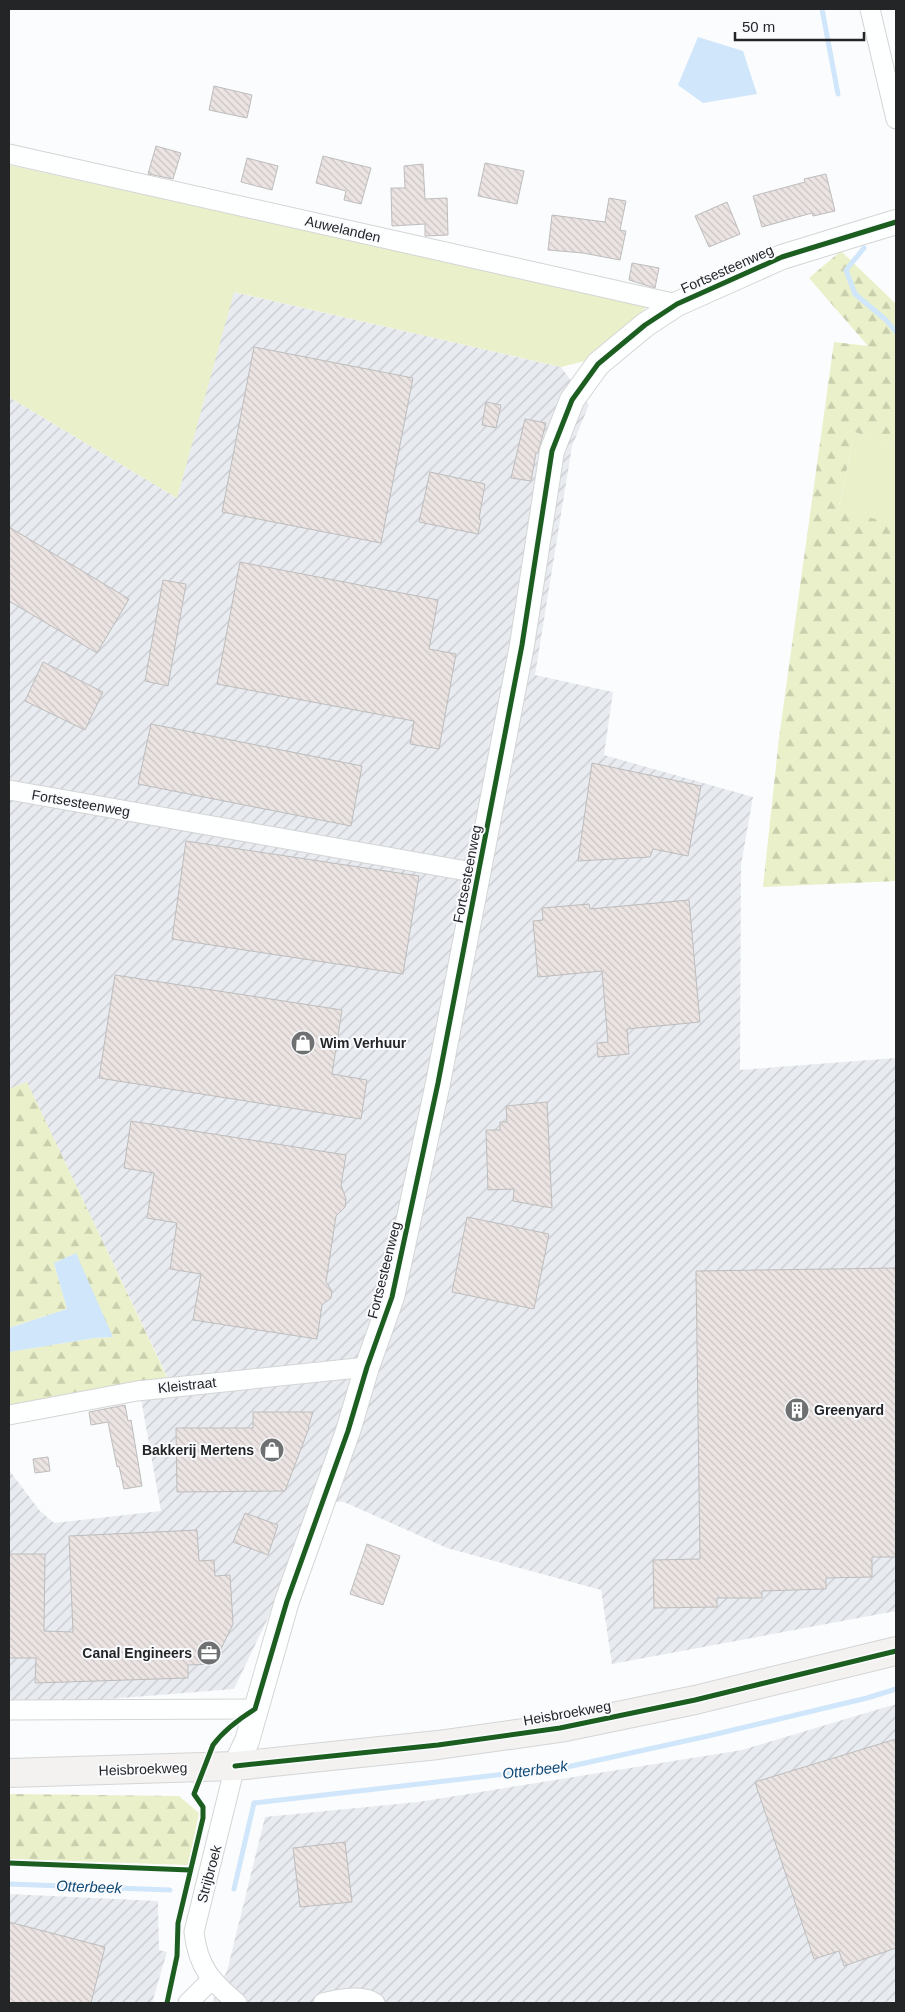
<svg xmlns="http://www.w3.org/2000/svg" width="905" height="2012" font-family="Arial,sans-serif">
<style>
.industrial{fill:url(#industrial-furrows)}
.green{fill:#eaf0c9}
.forest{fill:url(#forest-firs)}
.water{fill:#d0e6fa}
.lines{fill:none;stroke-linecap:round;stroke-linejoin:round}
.stream{stroke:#d0e6fa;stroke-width:5}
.building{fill:url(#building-back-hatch);stroke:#bebdbd}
.minor-casing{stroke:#d4d5d6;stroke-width:21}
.tertiary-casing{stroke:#d4d5d6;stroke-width:26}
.secondary-casing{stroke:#d4d5d6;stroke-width:30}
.minor{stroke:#feffff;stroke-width:19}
.tertiary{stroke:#feffff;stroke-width:24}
.secondary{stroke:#f4f2f0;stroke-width:28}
.cycleway-casing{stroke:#fafbfe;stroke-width:8}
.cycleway{stroke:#1b5e20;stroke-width:5}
.labels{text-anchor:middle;stroke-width:4;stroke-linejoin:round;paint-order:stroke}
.street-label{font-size:14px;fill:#242527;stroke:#fafbfe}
.poi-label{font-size:14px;font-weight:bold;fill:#242527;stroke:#fafbfe;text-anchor:start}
.water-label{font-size:15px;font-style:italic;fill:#0f4975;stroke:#fafbfe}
</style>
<defs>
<pattern id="industrial-furrows" width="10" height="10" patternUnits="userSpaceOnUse" patternTransform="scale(1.25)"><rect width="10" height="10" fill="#e8ebf0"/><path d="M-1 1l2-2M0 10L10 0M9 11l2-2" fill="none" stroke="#c7c9ce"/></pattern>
<pattern id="forest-firs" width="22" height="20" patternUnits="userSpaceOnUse" patternTransform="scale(1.25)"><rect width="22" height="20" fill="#eaf0c9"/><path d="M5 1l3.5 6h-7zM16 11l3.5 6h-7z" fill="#c9cead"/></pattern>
<pattern id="building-back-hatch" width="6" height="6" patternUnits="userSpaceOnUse" patternTransform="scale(1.25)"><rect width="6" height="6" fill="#ebe4e3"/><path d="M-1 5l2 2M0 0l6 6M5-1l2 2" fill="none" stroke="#c9c3c3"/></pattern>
</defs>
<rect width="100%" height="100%" fill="#fbfcfd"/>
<path class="industrial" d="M233,292L561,367L589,405L572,446L535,675L613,692L604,755L753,797L741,865L740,1070L896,1058V1611L612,1664L601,1590L447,1548L344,1502L310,1501L280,1593L234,1689L9,1707V1470L40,1511L54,1523L161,1511L141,1399L167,1376L27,1083L9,1089V397L177,498Z
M896,1704V2003H212L227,1971L265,1817L418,1802L742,1750Z
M9,1894L158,1901L159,1950L167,1952L152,2003H9Z"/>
<path class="green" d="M9,165L649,305L589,360L561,367L234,292L177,498L9,397Z
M855,432L896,448V524L838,511Z"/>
<path class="forest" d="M841,251L896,304V448L855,432L838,510L896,524V881L763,887L779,738L834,342L868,346L809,278Z
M27,1082L167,1377L9,1409V1352L95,1338L113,1337L54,1263L67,1309L9,1328V1089Z
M9,1794L179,1796L199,1813L188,1865L9,1859Z"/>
<path class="water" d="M698,37L743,51L757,94L703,103L678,85Z
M76,1253L113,1337L95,1338L9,1352V1328L67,1309L54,1263Z"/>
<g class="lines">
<path class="stream" d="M822,9L838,94
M864,248L846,270L855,294L886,320L896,332
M9,1884L170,1890
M234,1889L254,1803L567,1767L708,1736L867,1698L896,1689"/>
</g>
<path class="building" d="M214,86L252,95L247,118L209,110Z
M156,146L181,153L173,179L148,174Z
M323,156L371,168L361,204L344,200L346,191L316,183Z
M247,158L278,166L272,190L241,182Z
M485,163L524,171L517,204L478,196Z
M423,164L425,199L447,198L448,235L425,236V224L392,226L391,188H405L404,166Z
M826,174L835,211L813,216L812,213L762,227L753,196L805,182L804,179Z
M609,198L626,201L620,230L626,231L620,260L583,253L548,250L552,215L605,222Z
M727,202L740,234L709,247L695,216Z
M632,263L659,268L655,288L629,280Z
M254,347L413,378L381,543L222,512Z
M486,402L501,405L496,428L482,425Z
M525,419L546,423L538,453H536L531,481L511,478Z
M430,472L485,484L479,519L481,520L478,534L419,522Z
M9,527L129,599L97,653L9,601Z
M240,562L438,600L429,649L456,654L439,749L410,744L414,721L217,684Z
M163,580L186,584L168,686L145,681Z
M43,662L103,692L85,730L25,701Z
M151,724L362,766L351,826L138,784Z
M592,763L701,786L688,856L653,849L650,857L578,861Z
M186,841L419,876L403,974L172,939Z
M689,900L700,1022L627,1029L629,1054L598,1057L597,1043L608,1042L602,971L538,977L533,921L543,920L542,908L589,904L590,909Z
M115,975L342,1010L332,1074L367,1080L361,1119L99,1078Z
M547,1102L552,1208L513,1201L514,1189L488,1190L486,1130H500V1122H507L506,1106Z
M131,1121L346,1155L341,1185L346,1199L345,1207L336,1216L326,1282L332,1291L331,1298L322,1305L317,1339L193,1320L201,1274L170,1269L177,1223L147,1218L154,1173L124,1168Z
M467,1217L549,1234L534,1309L452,1292Z
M896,1268V1557H872V1577L826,1578V1589L762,1591V1598H717V1607L654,1608L653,1560L700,1559L696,1271Z
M125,1405L128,1421L131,1420L142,1486L124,1489L119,1466L117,1467L108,1422L91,1425L89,1412Z
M253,1412H313L308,1428H309L285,1491L177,1492L176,1428H253Z
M48,1457L50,1471L35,1473L33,1459Z
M245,1513L278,1525L268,1555L233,1542Z
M197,1530L199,1561L214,1560L215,1576L230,1575L233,1624L220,1651H213L214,1664L188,1665V1678L35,1683L36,1658H9V1554H45L44,1631L73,1632L69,1536Z
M367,1544L400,1556L383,1605L350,1594Z
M896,1739V1948L844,1966L839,1951L814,1959L755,1782Z
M345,1842L352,1902L300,1907L293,1848Z
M9,1922L105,1947L91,2003H9Z"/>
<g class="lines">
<defs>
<path id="minor" d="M870,9L896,119
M9,154L677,304
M9,790L478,873
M9,1415L137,1391L367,1367
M9,1710L255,1709
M235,1766L194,1932C198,1967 211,1981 237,2003
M188,2003L211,1980
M323,2003C337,1999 363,1994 375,2003"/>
<path id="tertiary" d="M235,1766L247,1741L287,1601L348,1431L367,1367L392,1297L438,1083L522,645L552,451L572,400L598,364L645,325L677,304L782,257L896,222"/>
<path id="secondary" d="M9,1773L235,1766L438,1745L560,1728L695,1700L896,1651"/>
</defs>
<use href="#minor" class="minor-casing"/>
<use href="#tertiary" class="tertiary-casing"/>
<use href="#secondary" class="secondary-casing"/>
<use href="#minor" class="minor"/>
<use href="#tertiary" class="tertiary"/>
<use href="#secondary" class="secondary"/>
<defs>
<path id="cycleway" d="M235,1766L438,1745L560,1728L695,1700L896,1651
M9,1863L190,1870
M167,2003L177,1956L178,1923L203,1818V1807L194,1794L213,1745C224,1730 239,1719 255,1709L287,1601L348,1431L367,1367L392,1297L438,1083L522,645L552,451L572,400L598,364L645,325L677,304L782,257L896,222"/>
</defs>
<use href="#cycleway" class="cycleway-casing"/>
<use href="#cycleway" class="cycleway"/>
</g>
<defs>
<symbol id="shop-disc" viewBox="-11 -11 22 22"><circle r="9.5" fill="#6f7072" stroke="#fafbfe"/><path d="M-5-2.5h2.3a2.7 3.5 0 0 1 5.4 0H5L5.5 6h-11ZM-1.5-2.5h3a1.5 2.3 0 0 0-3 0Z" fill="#fff"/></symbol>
<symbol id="building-disc" viewBox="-11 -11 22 22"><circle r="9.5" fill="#6f7072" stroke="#fafbfe"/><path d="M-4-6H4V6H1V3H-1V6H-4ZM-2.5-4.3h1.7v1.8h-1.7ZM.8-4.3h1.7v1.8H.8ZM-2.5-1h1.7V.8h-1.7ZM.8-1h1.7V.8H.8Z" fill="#fff"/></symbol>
<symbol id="office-disc" viewBox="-11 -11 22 22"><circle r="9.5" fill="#6f7072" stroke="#fafbfe"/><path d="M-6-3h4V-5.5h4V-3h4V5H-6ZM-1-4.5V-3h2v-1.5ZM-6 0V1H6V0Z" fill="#fff"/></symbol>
</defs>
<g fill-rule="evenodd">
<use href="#shop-disc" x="289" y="1029" width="28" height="28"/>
<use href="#building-disc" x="783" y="1396" width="28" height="28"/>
<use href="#shop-disc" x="258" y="1436" width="28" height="28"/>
<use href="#office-disc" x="195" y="1639" width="28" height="28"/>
</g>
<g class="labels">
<g class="street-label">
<text transform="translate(343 229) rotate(13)" y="5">Auwelanden</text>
<text transform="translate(727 269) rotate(-24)" y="5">Fortsesteenweg</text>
<text transform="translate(81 803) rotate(10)" y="5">Fortsesteenweg</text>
<text transform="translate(467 874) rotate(-79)" y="5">Fortsesteenweg</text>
<text transform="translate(384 1270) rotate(-76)" y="5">Fortsesteenweg</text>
<text transform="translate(187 1385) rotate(-6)" y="5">Kleistraat</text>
<text transform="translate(567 1713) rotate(-10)" y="5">Heisbroekweg</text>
<text transform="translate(143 1769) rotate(-2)" y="5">Heisbroekweg</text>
<text transform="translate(209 1874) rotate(-75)" y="5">Strijbroek</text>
</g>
<g class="poi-label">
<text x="320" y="1048">Wim Verhuur</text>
<text x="814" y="1415">Greenyard</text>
<text x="254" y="1455" text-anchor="end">Bakkerij Mertens</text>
<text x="192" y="1658" text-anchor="end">Canal Engineers</text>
</g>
<g class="water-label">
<text transform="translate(535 1770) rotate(-7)" y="5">Otterbeek</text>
<text transform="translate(89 1887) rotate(2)" y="5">Otterbeek</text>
</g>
</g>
<rect width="905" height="2012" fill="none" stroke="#242527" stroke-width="20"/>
<path d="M735 32v8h129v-8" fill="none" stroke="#242527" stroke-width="2.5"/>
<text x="742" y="32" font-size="15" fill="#242527" stroke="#fafbfe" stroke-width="4" paint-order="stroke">50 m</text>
</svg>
